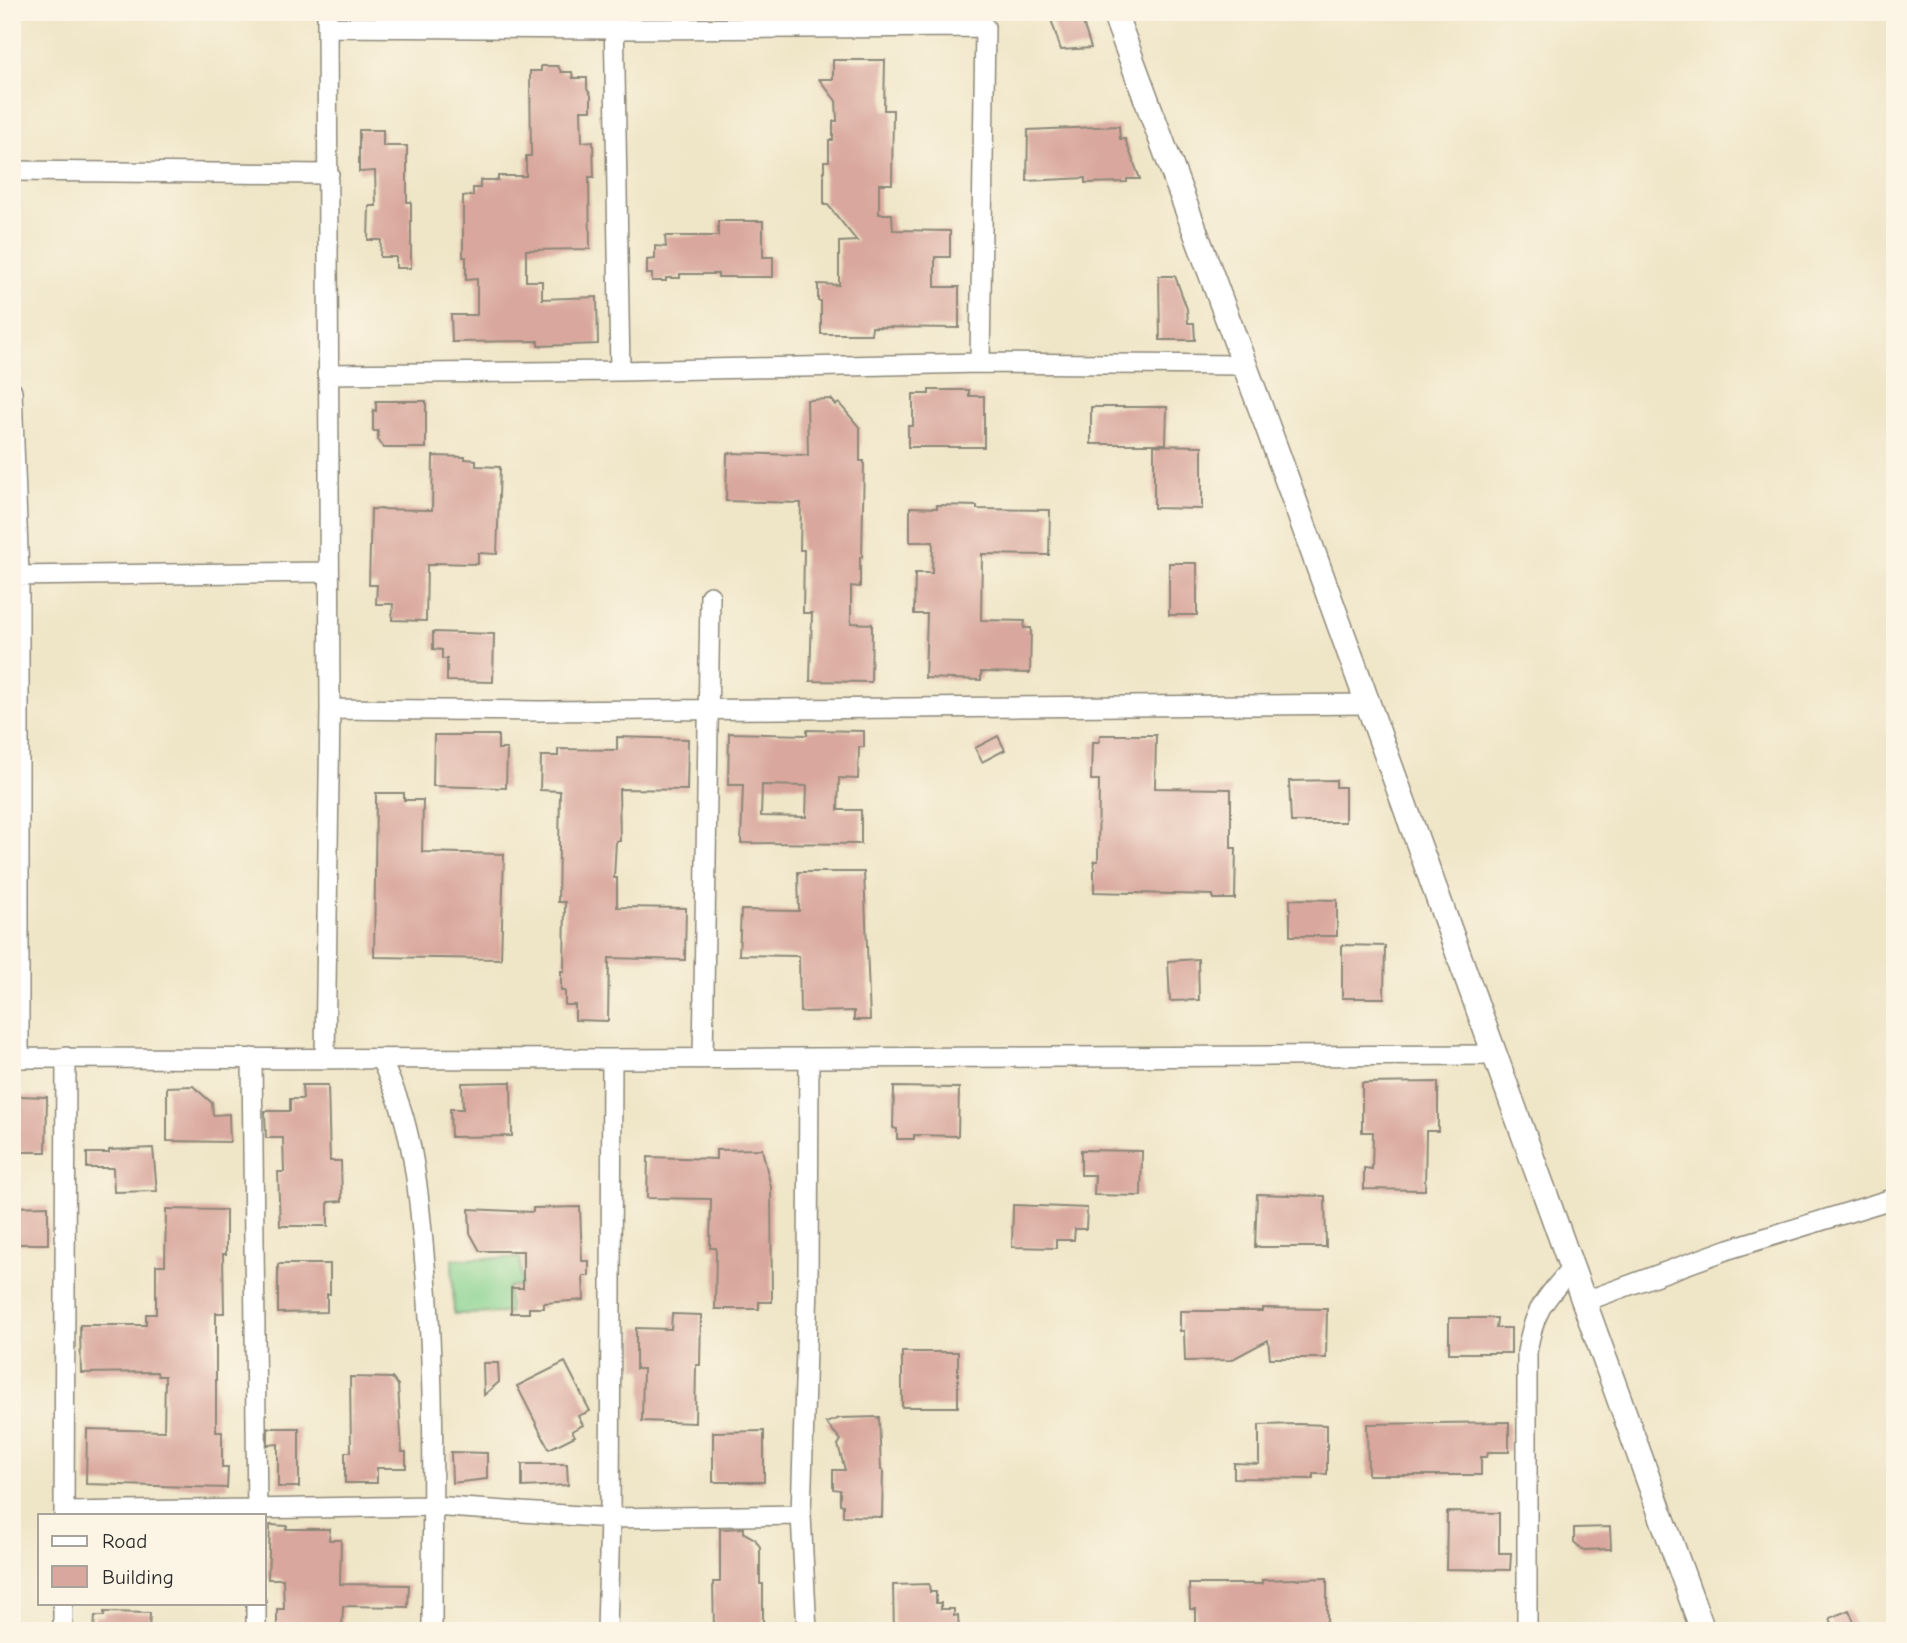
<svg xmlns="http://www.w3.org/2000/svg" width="1907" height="1643" font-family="'Comic Neue',sans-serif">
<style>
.green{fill:#86d28f;stroke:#587e5d;stroke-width:2}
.building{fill:#d9a79d;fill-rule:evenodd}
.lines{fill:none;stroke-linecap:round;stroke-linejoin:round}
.minor-casing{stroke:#8d8879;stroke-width:22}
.tertiary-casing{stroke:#8d8879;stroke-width:27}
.minor{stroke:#fff;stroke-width:19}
.tertiary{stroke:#fff;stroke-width:24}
</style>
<rect width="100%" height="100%" fill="#fcf5e5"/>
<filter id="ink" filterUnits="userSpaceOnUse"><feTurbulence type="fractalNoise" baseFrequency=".0143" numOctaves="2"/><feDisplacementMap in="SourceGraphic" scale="14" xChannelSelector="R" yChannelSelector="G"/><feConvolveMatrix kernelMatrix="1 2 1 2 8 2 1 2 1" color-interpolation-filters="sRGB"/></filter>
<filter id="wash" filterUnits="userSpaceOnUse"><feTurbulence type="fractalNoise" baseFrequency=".00686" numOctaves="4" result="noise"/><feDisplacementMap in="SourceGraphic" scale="28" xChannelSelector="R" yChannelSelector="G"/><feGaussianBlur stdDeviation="1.57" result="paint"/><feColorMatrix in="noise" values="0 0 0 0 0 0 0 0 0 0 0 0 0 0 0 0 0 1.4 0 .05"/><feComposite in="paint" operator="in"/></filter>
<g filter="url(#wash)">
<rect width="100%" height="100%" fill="#efe5c7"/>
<path class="green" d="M520,1258L521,1286L508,1287L509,1313L454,1314L452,1259Z"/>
<g id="blocks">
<path class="building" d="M1080,13L1091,48L1061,50L1050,16Z
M833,60H885L884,110H893L892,184H879V214H892L893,230L950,231V257H935V287H959V328L872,327L871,334H821V301H818V284L839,285V242L857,241L828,205H824V161H829V140H833V121H837L836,101L819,79H833Z
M541,66H558L561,72H572L573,78H587V89L591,95V110H581L582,142L593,141L594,177H589L590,249L526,250V281H542V299L597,297L598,344L538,346V341L452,342L451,315H477V279L466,280V257H463V196H473V188H480V180H498V176H526V156H531L530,71H541Z
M1119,126L1120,139H1125L1140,179H1127V182L1085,183V178L1027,181L1028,130Z
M359,130H383V146H407V202H411V268H396V257H380L381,240H368L369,206H376L375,171L359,172Z
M718,221H763V257H773V277H718V274H680V278H666V281H652V274H647V260L655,259V246L666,247L665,236H718Z
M1159,276H1175L1187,309L1188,323H1194L1195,340H1160Z
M929,390H969V396H984V447H908V426H913V394H929Z
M831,399L836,405L839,403L860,428V461H864L862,557H860V587L851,586V623L872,624L871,682L810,681L812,613H803L804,550H800L801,503L726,501L727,453L808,455L807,400Z
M376,401H426V448H384L378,440V431H373V410L376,411Z
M1091,407H1167L1166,444H1091Z
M1154,445L1202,446V509L1154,508Z
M433,456L465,457V459L476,460V466L500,467L497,554L478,553V564L435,563V565H427L426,621L392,620L393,604H376L377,585H369L371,509L432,510Z
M937,505L977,506V509L1050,510L1049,555L982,554L981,620L1025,621L1024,628H1031L1030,673L981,672V680L925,678L927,614H914L915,573H932L933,542H910V507L937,508Z
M1169,563H1197V615H1169Z
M433,632L494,634L493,682L447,681V659H442V650L433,649Z
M807,730L864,731V747H859L858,779L839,778L838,810H861V844L741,843L743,785H728L729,733L807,735ZM762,785L807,786L806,817L761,816Z
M434,735H498V749H507L506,788L433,786Z
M1100,735H1156L1155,788L1231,789V848H1236L1235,899H1213V895L1094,892V861H1098L1099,780H1091L1092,742H1099Z
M998,736L1005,750L982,762L975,748Z
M617,737L688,739L687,790L619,789L620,841H616L614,878H617V907L686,908L685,960L609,958L608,1021L575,1020V1005H565V991H561V971H564L565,902H558L560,791L540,790L541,756H558V749L617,750Z
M1336,780V787H1345V822H1291L1289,781Z
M376,793H404V800H423L422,852L504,854L501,959L374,957Z
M798,872H864L870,1020H854V1011L800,1012L799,956L739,955L741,910L799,911Z
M1290,899L1337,900V936H1290Z
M1342,945L1385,946L1384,998H1342Z
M1198,959L1199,1000L1170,1001L1168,961Z
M511,1082L512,1136L451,1137L450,1109H463L462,1083Z
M1438,1082V1131H1426L1425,1190L1364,1189V1168L1372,1169L1373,1132H1362V1083Z
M302,1085H328L330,1161H341L342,1201L328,1202V1226H280L278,1172H284L283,1138H266L265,1111H290V1099H303Z
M193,1086L212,1103L213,1115L229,1114L230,1142L167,1141V1087Z
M894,1087L959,1088L958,1136L914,1135V1139H897V1129L893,1128Z
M19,1096L47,1097L46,1152H12V1099L19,1100Z
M153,1148L157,1191L114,1192L113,1168H87V1153H109V1150Z
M762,1149L771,1187L772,1302H759V1309H715L716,1248H710L711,1199L647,1198L648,1157L716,1159V1150Z
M1081,1150L1142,1151L1141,1196L1094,1195L1095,1175H1081Z
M1257,1194L1325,1196L1326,1247H1255Z
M1013,1205L1087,1208L1086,1229H1075L1074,1240H1056V1248L1012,1247Z
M48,1206V1244H12V1207Z
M580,1207L582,1261H589V1276H583L584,1300L544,1303V1308H529V1313H511V1288H523V1251H480L470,1233L469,1209L533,1212V1208Z
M166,1209L226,1210V1254H223L224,1313H216V1432H222V1467H228L227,1488L86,1484L87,1429L164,1431L165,1376H158L157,1372L81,1373L80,1325H146V1314H156V1265H165Z
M278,1264H330V1294H327V1312L278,1313Z
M1262,1308L1327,1309L1326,1358H1270L1268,1340L1231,1360L1185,1361L1184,1331H1180V1311H1262Z
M672,1314L701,1315L700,1365H696L695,1423L642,1421L643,1369H636V1328L671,1329Z
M1449,1318H1497L1496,1328H1511V1353H1449Z
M902,1352H958V1407H902Z
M565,1362L590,1411L578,1416L583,1425L572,1431L575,1436L549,1449L517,1386Z
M483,1363H498L499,1382L484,1395Z
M350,1377L392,1378L398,1385L402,1452H406V1468H377V1483H345V1452H351Z
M879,1417L881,1470H883L882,1517L843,1516V1505L840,1504V1490L833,1489V1470H845L838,1445L841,1440L826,1423L840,1418Z
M1509,1422V1452H1488L1487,1457H1481V1475H1368L1367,1424Z
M1299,1424L1327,1425V1474H1313V1479L1234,1478V1463L1259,1464V1425Z
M268,1428H299V1487H278V1444L268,1445Z
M764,1431V1482H713V1432Z
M451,1452L487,1453V1479L452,1483Z
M522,1464H567L568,1485L522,1487Z
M1447,1512L1499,1513V1553H1511L1510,1570L1446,1569Z
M270,1525L287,1526L286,1529H330L329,1540H341L340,1584L409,1585L408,1607L343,1606L342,1631H277V1609H284L283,1579H268Z
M1610,1527L1611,1549L1583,1550L1574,1542V1528Z
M744,1528V1533L755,1539L760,1547V1584H763V1631H714L713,1582H720V1529Z
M1327,1578V1629L1205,1631V1624H1196V1609H1190L1189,1584H1262V1580Z
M929,1584L930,1592H936V1603H941V1609H954V1616L958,1615L959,1631H894L893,1585Z
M1849,1610L1858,1631H1835L1830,1618Z
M104,1612L150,1613L149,1631H94L95,1616H104Z"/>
</g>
</g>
<g filter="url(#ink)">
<use href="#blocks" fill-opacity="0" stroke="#8d8879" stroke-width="2"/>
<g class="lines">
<defs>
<path id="minor" d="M614,12L620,371
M327,27L613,29L985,27L980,363
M12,171L329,174
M327,374L620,371L980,363L1245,365
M12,391L19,576V1057
M12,576L329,572
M330,709L540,711L1368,704
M12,1058L612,1059L1494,1055
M252,1058L257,1515
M325,1059L330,709L327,12
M381,1059C387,1074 394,1088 399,1103C417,1154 421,1222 426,1276C436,1394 432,1512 432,1631
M703,1059L710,596
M1583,1302L1729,1249L1895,1198
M64,1512L432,1506L610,1518L801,1515
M64,1515L66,1057
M63,1631V1603
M256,1631V1603
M607,1631L610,1518L612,1059
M807,1631L801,1515L808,1283L809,1058
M1527,1631V1352C1534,1309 1544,1301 1571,1269"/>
<path id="tertiary" d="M1114,12L1278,455L1703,1631"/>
</defs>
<use href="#minor" class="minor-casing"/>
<use href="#tertiary" class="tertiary-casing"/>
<use href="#minor" class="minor"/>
<use href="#tertiary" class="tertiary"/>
</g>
</g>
<rect width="1907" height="1643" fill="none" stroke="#fcf5e5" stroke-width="42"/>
<rect x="38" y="1514" width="228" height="91" fill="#fcf5e5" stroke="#a8a49b" stroke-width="2"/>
<rect x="52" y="1536" width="35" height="10" fill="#ffffff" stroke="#a8a49b" stroke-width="2"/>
<text x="102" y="1548" font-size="21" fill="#2b2b2b">Road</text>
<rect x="52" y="1566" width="35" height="21" fill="#d9a79d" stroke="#a8a49b" stroke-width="2"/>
<text x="102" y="1584" font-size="21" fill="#2b2b2b">Building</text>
</svg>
